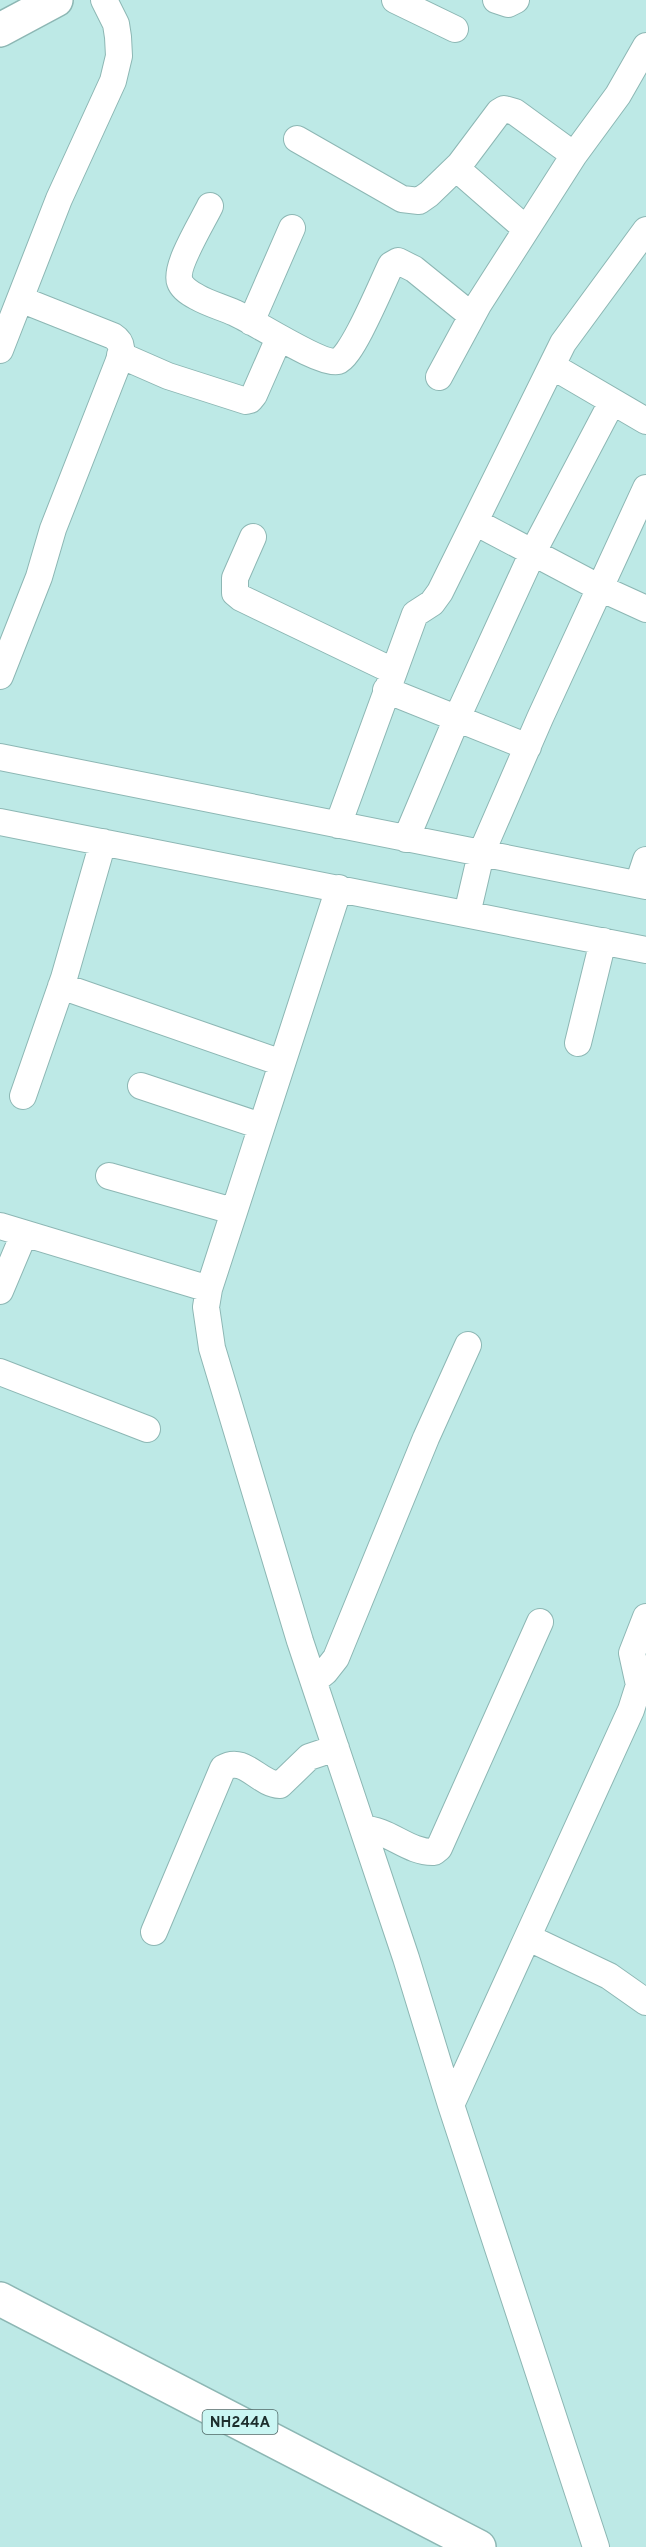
<svg xmlns="http://www.w3.org/2000/svg" width="646" height="2547" font-family="Overpass,sans-serif">
<style>
.lines{fill:none;stroke-linecap:round;stroke-linejoin:round}
.minor-casing{stroke:#8db7b4;stroke-width:28}
.major-casing{stroke:#8db7b4;stroke-width:36}
.highway-casing{stroke:#8db7b4;stroke-width:36}
.minor{stroke:#fff;stroke-width:26}
.major{stroke:#fff;stroke-width:33}
.highway{stroke:#fff;stroke-width:33}
.labels{text-anchor:middle;stroke-width:4.5;stroke-linejoin:round;paint-order:stroke}
.shield{fill:#caf6f3;stroke:#516a68;stroke-width:1.5}
.shield-label{font-size:15px;font-weight:bold;fill:#1d2e2d}
</style>
<rect width="100%" height="100%" fill="#bde9e6"/>
<g class="lines">
<defs>
<path id="minor" d="M395,0L455,29
M496,0L508,4L516,0
M297,139L402,199L419,201L429,194L460,164L499,112L504,109L515,112L574,155
M456,168L526,229
M210,206C203,221 174,267 180,282C182,288 191,294 197,297C209,304 222,307 235,313C254,321 321,366 338,361C352,357 383,281 391,265L398,261L414,269L472,316
M251,322L292,228
M0,350L59,199L113,81L119,56L118,37L116,24L104,0
M120,355L168,376L246,401L250,400L254,395L279,338
M552,366L646,421
M439,377L478,305L574,155L618,95L646,46
M475,522L600,588L646,609
M253,537L235,578V593L241,598L393,671
M0,676L39,577L53,529L118,363C122,352 124,343 113,336L20,299
M386,690L528,747
M0,757L646,886
M0,822L646,950
M338,825L415,614L432,603L440,592L563,343L646,230
M406,839L457,718L533,552L612,402
M638,884L646,860
M339,888L209,1289L206,1307L212,1348L300,1641L406,1958L451,2105L596,2547
M467,914L481,854L540,718L646,488
M61,986L282,1063
M578,1043L603,941
M141,1086L261,1126
M23,1096L64,978L103,842
M109,1176L233,1211
M0,1226L209,1289
M0,1291L24,1234
M0,1372L147,1429
M314,1681L325,1672L336,1658L426,1438L468,1345
M363,1829C389,1829 408,1853 434,1852L439,1848L540,1622
M154,1932L223,1768C245,1755 258,1784 280,1785L309,1757L336,1748
M529,1938L609,1976L646,2002
M451,2105L631,1710L639,1685L632,1653L646,1617"/>
<path id="major" d="M0,30L56,0"/>
<path id="highway" d="M0,2299L479,2547"/>
</defs>
<use href="#minor" class="minor-casing"/>
<use href="#major" class="major-casing"/>
<use href="#highway" class="highway-casing"/>
<use href="#minor" class="minor"/>
<use href="#major" class="major"/>
<use href="#highway" class="highway"/>
</g>
<g class="labels">
<rect class="shield" x="202.5" y="2410" width="75" height="24" rx="4.5"/>
<g class="shield-label">
<text x="240" y="2427">NH244A</text>
</g>
</g>
</svg>
